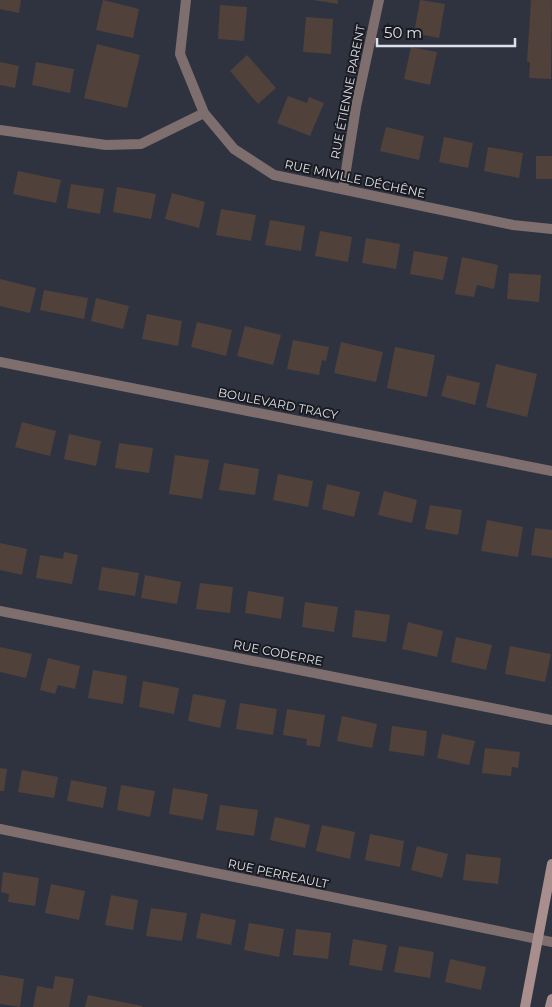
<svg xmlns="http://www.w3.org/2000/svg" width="552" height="1007" font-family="Montserrat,sans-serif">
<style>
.building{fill:#50413a}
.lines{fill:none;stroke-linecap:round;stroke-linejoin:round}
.street{stroke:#7e6e6d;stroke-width:10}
.secondary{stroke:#a88e8d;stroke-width:10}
.labels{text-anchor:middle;stroke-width:4;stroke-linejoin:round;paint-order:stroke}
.street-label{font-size:12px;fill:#dee0e9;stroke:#191b21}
</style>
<rect width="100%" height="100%" fill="#2f3340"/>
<path class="building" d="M0,0H21L19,13L0,9Z
M103,0L139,9L133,38L96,30Z
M313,0H338V4Z
M420,0L445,4L439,38L414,33Z
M531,0H552L551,79L529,78L530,62H527Z
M220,5L247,7L244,41L218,39Z
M306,17L333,19L331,54L303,52Z
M97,44L140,55L127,108L84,98Z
M411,47L437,52L430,85L404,79Z
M247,55L276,88L258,104L230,71Z
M0,62L19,66L15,88L0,85Z
M36,62L74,69L70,93L32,85Z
M288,96L307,103L309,97L324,103L310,136L277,123Z
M386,127L424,136L419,160L380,151Z
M444,137L473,143L468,168L439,162Z
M488,147L523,153L519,178L484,171Z
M536,156H552V179H536Z
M18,171L61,180L56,203L13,194Z
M71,184L104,189L100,214L67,208Z
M117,187L156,194L151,219L113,212Z
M172,193L205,202L199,228L165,219Z
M221,209L256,215L251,241L216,235Z
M270,220L305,226L301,251L265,245Z
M320,231L352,237L348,262L315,256Z
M366,238L400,244L396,269L362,263Z
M414,251L448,257L443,280L410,274Z
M462,257L498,265L494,289L477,285L474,297L455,294Z
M509,273L541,275L539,302L507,299Z
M0,279L36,288L30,313L0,306Z
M44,290L88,298L84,319L40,310Z
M96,298L129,306L123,329L91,321Z
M147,314L182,321L178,346L142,339Z
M197,322L232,330L226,356L191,347Z
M245,326L281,335L273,365L237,356Z
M293,340L329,347L326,361L322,360L319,375L287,369Z
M341,342L383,352L376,382L334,373Z
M395,347L435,355L427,397L387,388Z
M496,364L537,374L527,417L486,407Z
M447,375L480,383L475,405L441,396Z
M22,422L56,431L50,456L15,447Z
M69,434L101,441L96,466L64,459Z
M119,443L153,448L149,473L115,468Z
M175,455L209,460L202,499L169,494Z
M224,463L259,469L255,495L219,490Z
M278,474L313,481L308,507L273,500Z
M327,484L360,492L354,517L322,509Z
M384,491L417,500L412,523L378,515Z
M430,505L462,510L458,535L425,529Z
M487,520L523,527L518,557L481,551Z
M535,528L552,530V558L531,555Z
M0,543L27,549L22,575L0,570Z
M64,552L78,555L72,584L36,578L40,555L63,559Z
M102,567L139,573L135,596L98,590Z
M145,575L181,582L177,604L141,598Z
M200,583L233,587L230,613L196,609Z
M248,591L284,597L281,619L245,613Z
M305,602L338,607L334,632L302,627Z
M355,610L390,615L386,642L352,637Z
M408,622L443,631L437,657L402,649Z
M456,637L492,645L486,670L451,662Z
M510,646L551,654L545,682L505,674Z
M0,647L32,654L26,678L0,672Z
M48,658L80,666L75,689L58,685L55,694L40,690Z
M93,670L127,676L123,704L88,698Z
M143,681L179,688L174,714L139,707Z
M193,694L226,700L220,728L188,721Z
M240,703L277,709L273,735L236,729Z
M287,709L325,715L320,747L306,745L307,739L283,735Z
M342,716L377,724L372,748L337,741Z
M392,726L427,731L424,756L389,751Z
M442,734L475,741L469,765L437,758Z
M485,748L520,752L518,768L512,767L511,776L482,773Z
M0,768L7,769L4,791H0Z
M22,770L58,777L54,798L18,792Z
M71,780L107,787L103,808L67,801Z
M121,785L155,791L150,817L117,810Z
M173,788L208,794L203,820L169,814Z
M220,805L258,810L254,836L216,830Z
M275,817L310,825L305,848L270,840Z
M322,825L355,832L350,859L316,851Z
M370,834L404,841L400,867L365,860Z
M417,846L448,854L442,878L411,870Z
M466,854L501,858L498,884L463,880Z
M3,872L39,878L35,906L8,902L9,894L1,892Z
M51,884L85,891L79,920L45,913Z
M111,895L138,900L133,930L105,925Z
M151,908L187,913L182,941L146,936Z
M201,913L236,920L231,945L196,938Z
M249,923L284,929L279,957L244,950Z
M296,929L331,933L328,959L293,955Z
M353,939L387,945L382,971L349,965Z
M399,946L434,952L430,978L394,972Z
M450,959L486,967L481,990L445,982Z
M0,975L24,979L20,1007L0,1004Z
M55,976L74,979L69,1007H33L37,986L53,989Z
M88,995L142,1006V1007H85Z"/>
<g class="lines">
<path class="street" d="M186,0L180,54L204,113L234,149L274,175L513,225L552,229
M0,130L106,145L141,144L204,113
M343,189L356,107L379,0
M0,362L552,471
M0,611L552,720
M0,829L552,942"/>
<path class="secondary" d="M525,1007L552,864
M550,1007L552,999"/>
</g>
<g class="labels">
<g class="street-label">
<text transform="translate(348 92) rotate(-79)" y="4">RUE ÉTIENNE PARENT</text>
<text transform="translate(355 179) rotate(12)" y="4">RUE MIVILLE DÉCHÊNE</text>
<text transform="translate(278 404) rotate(11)" y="4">BOULEVARD TRACY</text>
<text transform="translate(278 653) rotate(11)" y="4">RUE CODERRE</text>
<text transform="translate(278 874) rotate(12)" y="4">RUE PERREAULT</text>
</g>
</g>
<path d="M377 38v8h138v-8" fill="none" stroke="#dee0e9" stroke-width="2.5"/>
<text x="384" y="38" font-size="15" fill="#dee0e9" stroke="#191b21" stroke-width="4" paint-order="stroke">50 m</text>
</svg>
